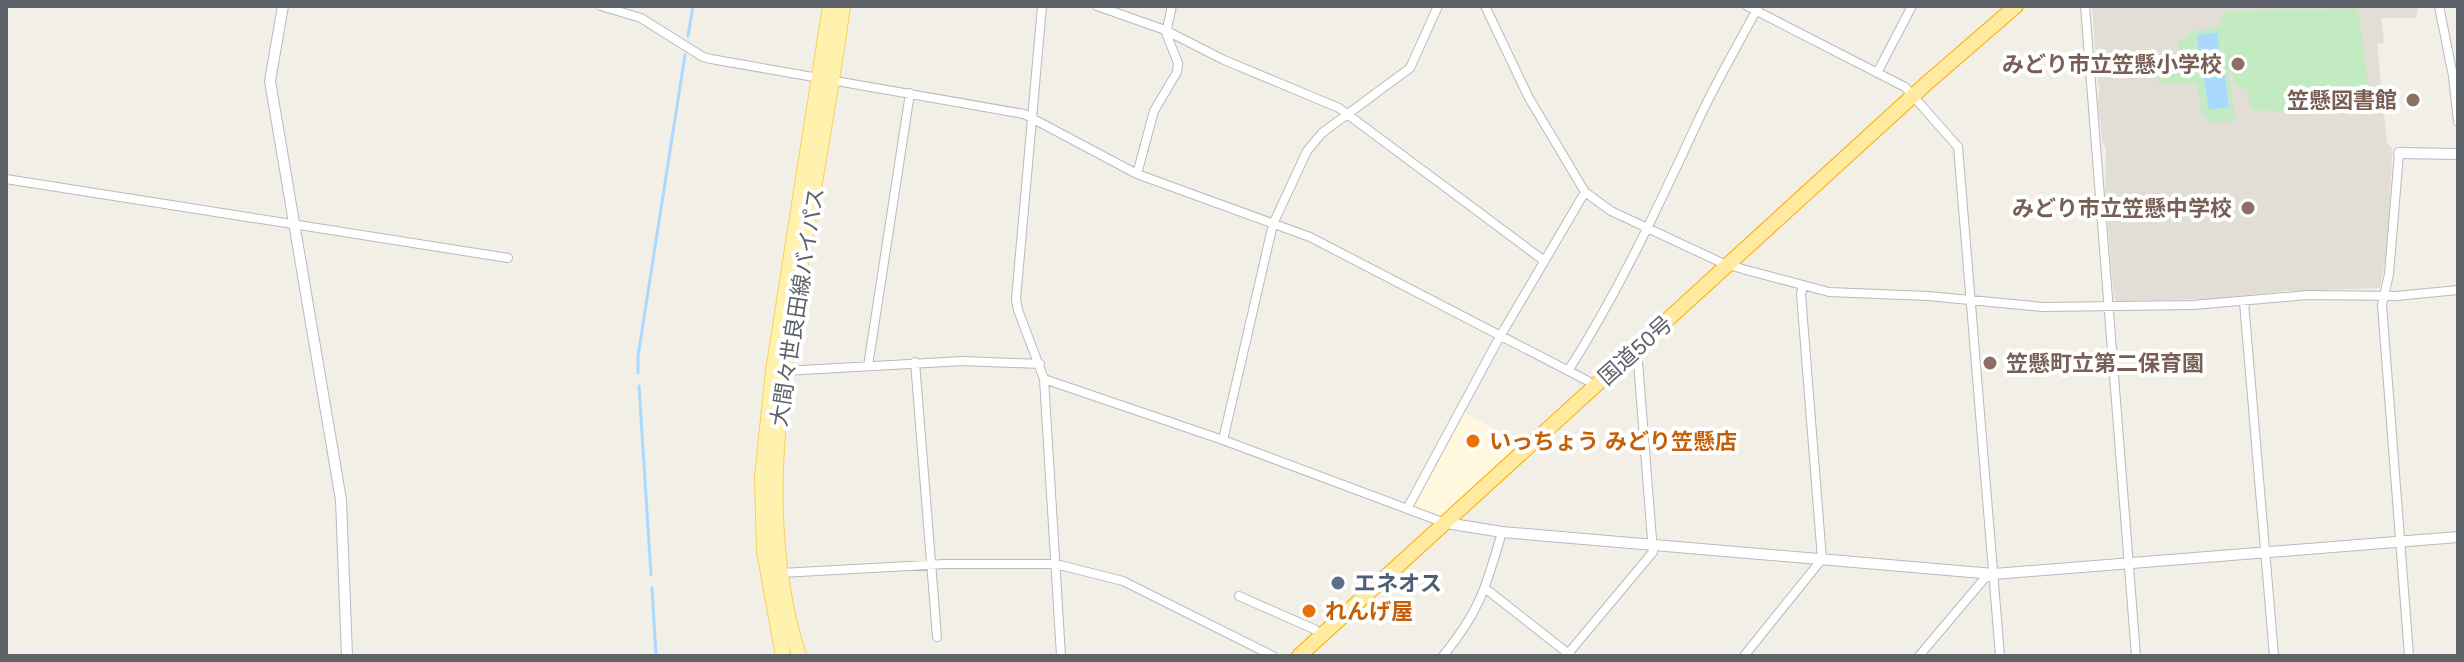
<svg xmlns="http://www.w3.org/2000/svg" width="2464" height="662" font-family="Helvetica,'Noto Sans JP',sans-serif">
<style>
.commercial{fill:#fff8df}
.education{fill:#e2ded6}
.green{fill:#c2ebc2}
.water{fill:#aad9ff}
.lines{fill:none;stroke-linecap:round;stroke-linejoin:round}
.stream{stroke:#aad9ff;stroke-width:3}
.minor-casing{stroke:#b7babf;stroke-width:10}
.tertiary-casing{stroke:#b7babf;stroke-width:12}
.primary-casing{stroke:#fdcf55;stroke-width:16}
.trunk-casing{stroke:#f9ac00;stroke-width:16}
.minor{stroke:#fff;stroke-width:8}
.tertiary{stroke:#fff;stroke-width:10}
.primary{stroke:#fff2af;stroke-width:14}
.trunk{stroke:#ffeaa0;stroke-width:14}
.education-dot{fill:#8d6e63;stroke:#fff;stroke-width:3}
.food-dot{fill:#e8710a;stroke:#fff;stroke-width:3}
.service-dot{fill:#5c6f8a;stroke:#fff;stroke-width:3}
.labels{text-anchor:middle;stroke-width:8;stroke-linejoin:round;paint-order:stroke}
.education-label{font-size:22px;font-weight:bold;fill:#785e54;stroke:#fff;text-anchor:end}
.street-label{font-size:22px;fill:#5e6369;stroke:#fff}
.food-label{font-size:22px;font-weight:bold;fill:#c56008;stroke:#fff;text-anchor:start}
.service-label{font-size:22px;font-weight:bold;fill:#4e5e75;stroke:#fff;text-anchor:start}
</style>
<rect width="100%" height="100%" fill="#f2efe7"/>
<path class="commercial" d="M1463,412L1522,444L1442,516H1438L1414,505Z"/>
<path class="education" d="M2092,6H2418L2416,18H2381L2384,43L2377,44L2387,143L2392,148V157L2387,251L2380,288L2287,291L2210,299L2117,301L2114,299L2105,194L2106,149L2102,141L2098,101L2100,87L2098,85Z"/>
<path class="green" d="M2358,9L2372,114L2250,110L2248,91L2234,84L2233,76L2228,71L2236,121L2210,123L2202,114L2197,83L2158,84L2157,54L2179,53L2178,40L2190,36L2189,32L2217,27L2221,30L2220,20L2226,11Z"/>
<path class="water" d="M2217,32L2221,64L2201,67L2197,35Z
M2225,75L2229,107L2209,110L2204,78Z"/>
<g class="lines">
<path class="stream" d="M688,36L693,6
M638,373V356L685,55
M639,386L651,575
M652,588L656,656"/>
<defs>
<path id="minor" d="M601,6L641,18L703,57L711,59L1024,114L1137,174L1310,237L1588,381L1594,387
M1042,6L1016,299L1018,310L1044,379L1061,656
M1097,6L1165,30L1224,60L1339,108L1543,260
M1485,6L1529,98L1585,192L1611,211L1720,262L1746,270L1829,292L1928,296L2043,307L2193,305L2308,295L2396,296L2458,290
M1747,6L1905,87L1958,147L2000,656
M2085,6L2136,656
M2439,6L2453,76L2458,122
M1877,73L1912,6
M2399,153L2389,274L2382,305L2409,656
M1137,174L1154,111L1177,72L1178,63L1166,33L1172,6
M6,179L508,258
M2244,302L2274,656
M915,362L937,637
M868,366L910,93
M784,371L963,361L1040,364
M1568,371C1619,291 1658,207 1698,121C1716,82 1738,45 1758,7
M1044,379L1223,440L1445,523
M1223,440L1273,224L1307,151L1322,133L1410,68L1438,6
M1407,509L1498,340L1585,192
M781,573L945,564H1056L1123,581L1273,656
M1486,589L1570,655
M1239,596L1314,629L1322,635
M1443,656C1480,611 1486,587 1502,532
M1566,656L1653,552L1638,362L1633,351
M1744,656L1822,559L1801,294L1803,286
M1919,656L1984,579L1993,574"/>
<path id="tertiary" d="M283,6L270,81L341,500L347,656
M2399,153L2458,154
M1446,523L1502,532L1994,574L2458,537"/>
<path id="primary" d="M783,656L764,551L762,477L773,371L830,6
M799,656C756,522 781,381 804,246C818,166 832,86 843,6"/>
<path id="trunk" d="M1299,656L1927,83L2016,6"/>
</defs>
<use href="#minor" class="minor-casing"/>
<use href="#tertiary" class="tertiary-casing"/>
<use href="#primary" class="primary-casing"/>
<use href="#trunk" class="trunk-casing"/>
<use href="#minor" class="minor"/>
<use href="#tertiary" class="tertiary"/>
<use href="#primary" class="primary"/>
<use href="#trunk" class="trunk"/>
</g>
<g class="education-dot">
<circle cx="2238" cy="64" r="8"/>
<circle cx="2413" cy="100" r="8"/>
<circle cx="2248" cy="208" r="8"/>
<circle cx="1990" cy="363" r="8"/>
</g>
<g class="food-dot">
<circle cx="1473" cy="441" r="8"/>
<circle cx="1309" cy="611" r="8"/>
</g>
<circle class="service-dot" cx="1338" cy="583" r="8"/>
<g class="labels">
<g class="education-label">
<text x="2222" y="72">みどり市立笠懸小学校</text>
<text x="2397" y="108">笠懸図書館</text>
<text x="2232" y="216">みどり市立笠懸中学校</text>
<text x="2006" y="371" text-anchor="start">笠懸町立第二保育園</text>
</g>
<g class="street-label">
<text transform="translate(797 307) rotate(-81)" y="8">大間々世良田線バイパス</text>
<text transform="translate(1635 350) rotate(-42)" y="8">国道50号</text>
</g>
<g class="food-label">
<text x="1489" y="449">いっちょう みどり笠懸店</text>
<text x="1325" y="619">れんげ屋</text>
</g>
<g class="service-label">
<text x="1354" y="591">エネオス</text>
</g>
</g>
<rect width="2464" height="662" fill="none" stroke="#5e6369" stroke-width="16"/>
</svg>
